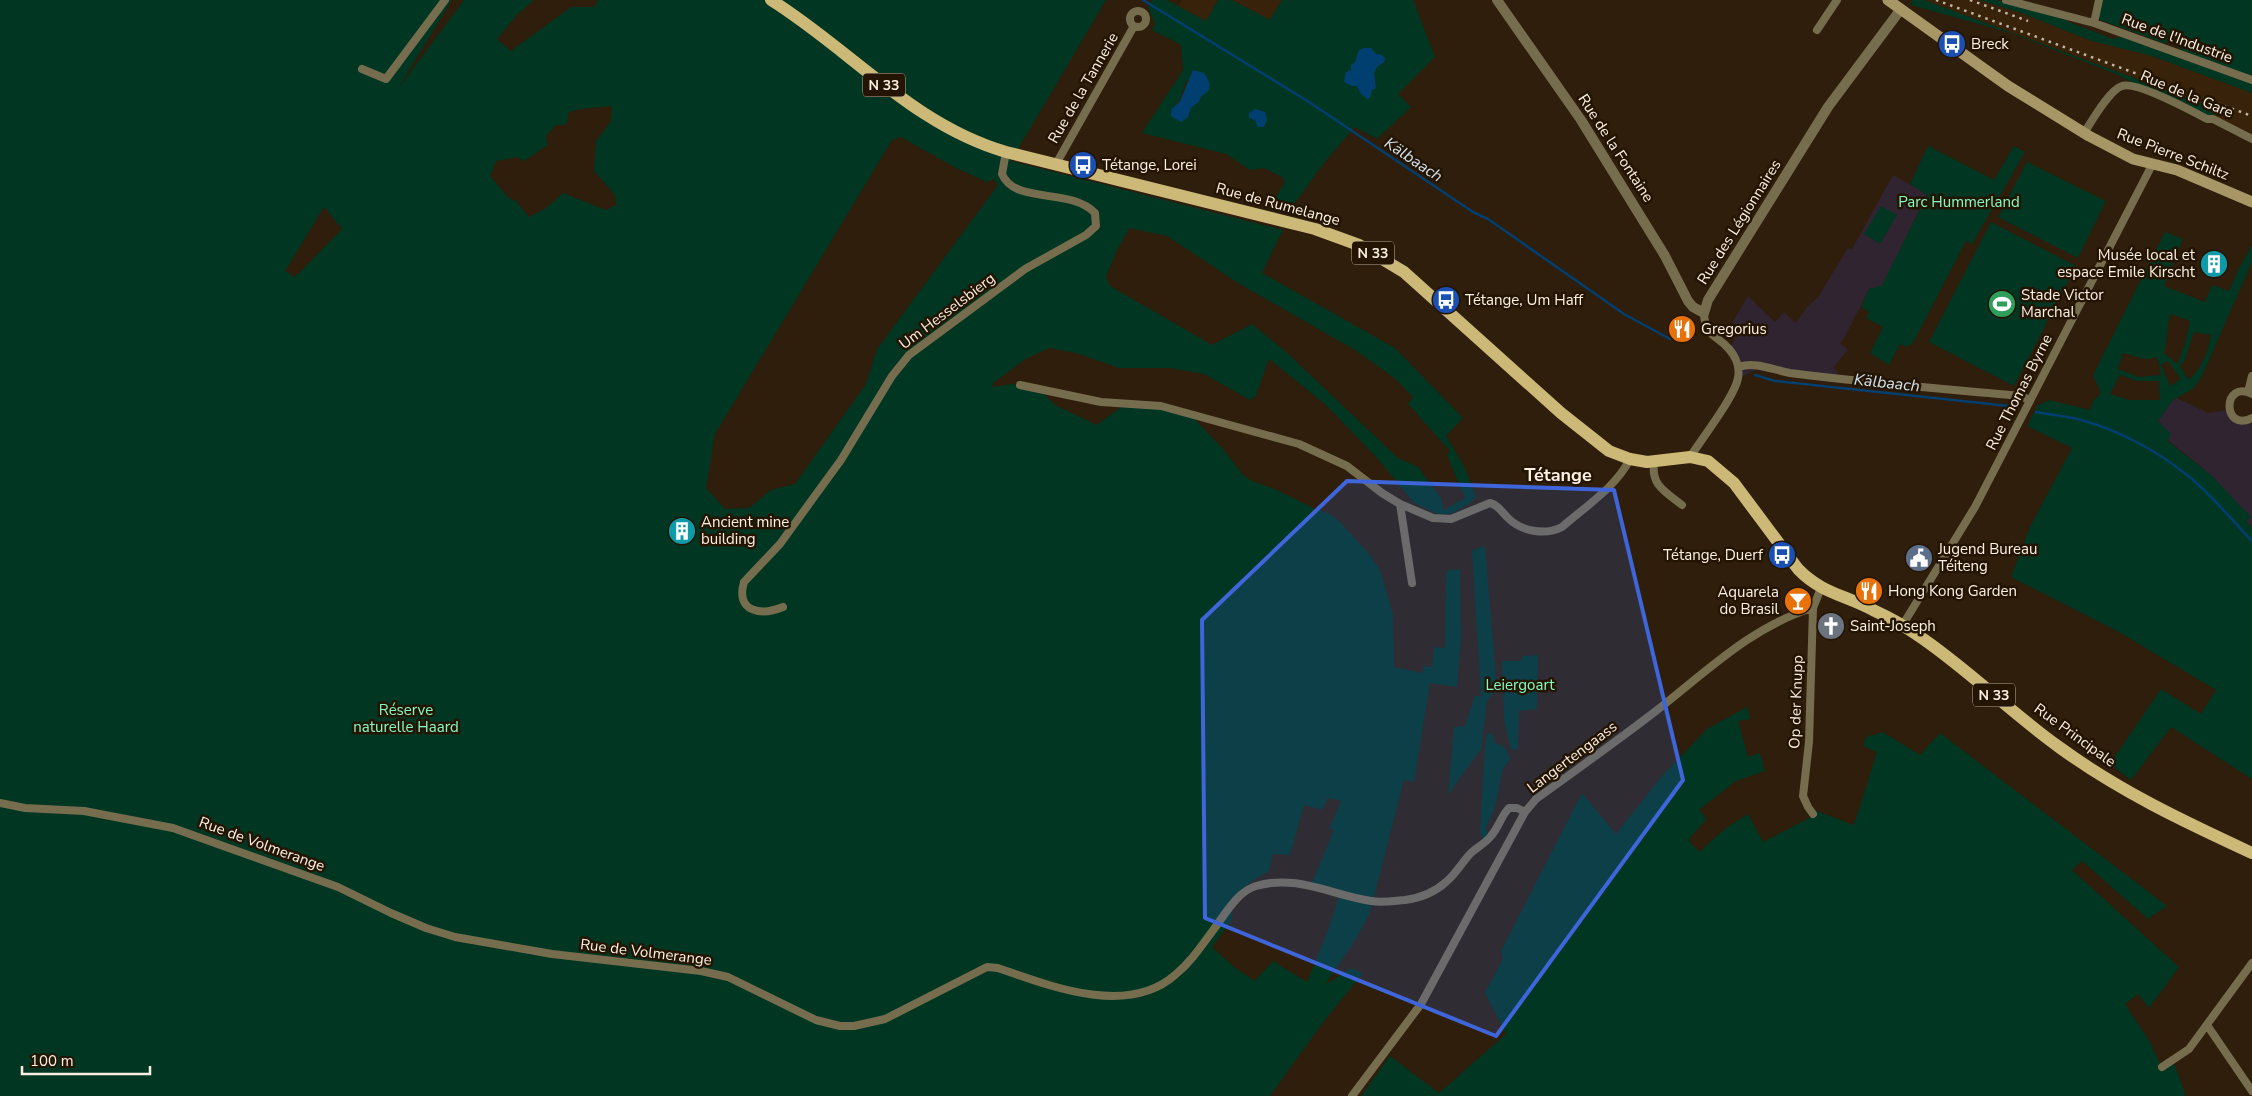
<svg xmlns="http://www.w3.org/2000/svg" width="2252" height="1096" font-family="'Nunito Sans',sans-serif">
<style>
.built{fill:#38230a}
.education{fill:#312431}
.green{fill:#013622;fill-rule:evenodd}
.water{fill:#003f70}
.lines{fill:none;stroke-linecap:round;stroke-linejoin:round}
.stream{stroke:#003f70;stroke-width:2.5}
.minor{stroke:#766d4e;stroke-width:8}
.tertiary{stroke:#766d4e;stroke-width:10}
.secondary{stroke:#a79766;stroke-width:11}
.primary{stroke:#ccb877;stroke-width:12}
.rail{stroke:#c3b6a8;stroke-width:2.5;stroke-dasharray:2.5 5;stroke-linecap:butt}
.marked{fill:#3e66da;fill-opacity:0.2;stroke:#3e66da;stroke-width:4;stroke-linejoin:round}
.labels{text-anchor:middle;stroke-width:5;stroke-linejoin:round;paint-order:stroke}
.shield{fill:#241503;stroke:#bbaea1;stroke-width:1}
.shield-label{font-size:14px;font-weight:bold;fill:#fcf0e5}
.street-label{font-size:15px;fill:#fcf0e5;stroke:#241503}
.poi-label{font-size:15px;fill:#fcf0e5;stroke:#241503;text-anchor:start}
.park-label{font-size:15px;fill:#85fac4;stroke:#241503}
.water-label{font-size:16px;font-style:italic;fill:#d2e1f0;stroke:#241503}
.quarter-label{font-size:18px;font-weight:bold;fill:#fcf0e5;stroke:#241503}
</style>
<rect width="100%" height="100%" fill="#2e1e0b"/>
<path class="built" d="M1182,0H1218L1206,21L1178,7Z
M1232,0H1282L1270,20Z
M1924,0H1980L2024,14L2092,41L2152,56L2252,93V139L2213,119L2205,104Z"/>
<path class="education" d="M1893,175L1927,194L1882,286L1869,289L1844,339L1840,343L1848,350L1833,368L1838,372L1832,382L1755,370L1738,379L1729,349L1740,330L1732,323L1748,296L1775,322L1784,312L1796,323L1807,307L1818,297L1848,248L1852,249Z
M2177,398L2208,413L2225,410L2230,418L2237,423L2243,424L2251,423L2252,425V527L2246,521L2250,517L2211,475L2168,440V432L2158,421L2173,400Z"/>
<path class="green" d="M0,0H452L397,90L464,0H534L517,15L497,39L511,51L571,7H594L598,0H1106L1011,161L1283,230L1262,273L1395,348L1463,418L1446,436L1465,468L1476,497L1469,504L1451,514H1438L1414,503L1378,459L1326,405L1269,359L1256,396L1250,400L1204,374L1170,368H1119L1076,353L1049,348L1024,360L992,384L994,387L1010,384L1036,387L1055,405L1097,425L1125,404L1189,413L1223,449L1243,475L1252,481L1275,489L1313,508L1330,514L1341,523L1369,554L1380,570L1393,614L1394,667L1422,673L1424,666L1432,667L1434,647L1445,648L1446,571L1460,569L1461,638L1457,687L1430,683L1414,782L1404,780L1370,913L1356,939L1325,985L1351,968L1363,973L1321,1025L1270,1096H0ZM612,106L611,121L596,141L594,171L615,195L616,205L606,210L563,193L545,209L529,217L516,201L509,198L490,176L496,161L518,157L524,161L548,145L546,136L556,125H566L569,112C583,107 598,108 612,106ZM901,137L956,168L987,182L994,179L998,185L877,349L866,384L795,484L771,490L749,508L725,509L706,488L715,434L892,140ZM324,207L342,229L295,277L285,271ZM1130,228L1167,236L1238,283L1355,350L1394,378L1413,397L1408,404L1450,451L1447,455L1465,498L1444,510L1441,498L1418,467L1398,458L1286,352L1252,324L1212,345L1110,286L1106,277L1117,250ZM1328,798L1341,801L1329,829L1334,830L1311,885L1339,895L1329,928L1307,982L1273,961L1255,981L1235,968L1212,947L1232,920C1230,892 1248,884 1269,871L1273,854L1290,855L1304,805L1322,810Z
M1152,0H1167L1206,21L1218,0H1232L1270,20L1282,0H1413L1435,57L1398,94L1411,107L1377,139L1355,127L1324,163L1287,214L1285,213L1284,209L1273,206L1269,209L1285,182L1282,177L1264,168L1250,170L1226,154L1142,133L1183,70L1181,45L1152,30L1155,24L1148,7ZM1187,79L1199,102L1191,108L1188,117L1175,104L1179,101Z
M1912,0H1924L2218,109L2213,119L2159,96L2116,74L2011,33L1911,5Z
M1980,0H1997L2066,18V21L2113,39L2122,37L2252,84V93L2152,56L2092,41L2024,14Z
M2099,0H2252V76L2186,53L2168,39L2166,44L2095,18Z
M1928,146L1994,180L2014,146L2025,152L1972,244L1966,241L1913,343L1907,347L1900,344L1889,365L1870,353L1883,327L1866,318L1869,312L1861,307L1869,289L1882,285L1927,195L1910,184Z
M2027,162L2106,201L2078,258L1998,217Z
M1881,206L1897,215L1880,244L1864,234Z
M1991,222L2076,266L2014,386L1929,342Z
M2165,232L2183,239L2164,286L2205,302L2212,285L2229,291L2237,272L2252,245V262L2202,376L2194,388L2173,400L2158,421L2171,434L2168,441L2211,475L2251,517L2246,521L2252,527V779L2171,727L2131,780L2110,764L2161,689L2201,714L2216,690L2119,632L2011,577L2030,527L2072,448L2027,426L2038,405L2049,400L2090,410L2094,400L2101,393L2093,375ZM2171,314L2190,321L2185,344L2177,364L2164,353C2168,340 2166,327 2171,314ZM2194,332L2211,335C2208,352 2202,368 2189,380L2180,367L2185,359ZM2123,353C2136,356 2144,362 2157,357L2161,375L2139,377L2118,369ZM2168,361L2181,379L2170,386L2161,365ZM2120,375L2137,381H2159L2160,400H2129L2110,394Z
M1485,546L1497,689L1487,701L1481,749L1448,795L1454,727L1465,726L1475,696H1481L1472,550Z
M1538,655L1537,709L1519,711L1518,749L1511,750L1504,720L1502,661H1521L1522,656Z
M1747,707L1750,719L1738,721L1748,757L1760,753L1765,771L1736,781L1699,810L1707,819L1688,840L1699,852L1726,828L1748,814L1763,842L1809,818L1814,810L1854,825L1877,752L1863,746L1866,737L1883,732L1920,755L1940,733L2167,906L2148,919L2082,861L2072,870L2179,967L2149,1008L2138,994L2125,1004L2150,1042L2160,1064L2174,1063L2186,1096H1361L1390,1056L1439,1093L1506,1034L1485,993L1503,959L1501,951L1582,793L1616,834L1663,775L1707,729Z
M1493,733L1495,743L1502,745L1507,750L1510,760L1503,769L1495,807L1486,828L1490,838L1484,843L1480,832L1485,745L1487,734Z"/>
<path class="water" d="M1364,48H1371L1376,54L1382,55L1385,58L1384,62L1377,67L1374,73L1376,88L1372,90L1370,98L1367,99L1361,94L1357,86H1352L1344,82L1346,72L1351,70V65L1355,62L1359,50Z
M1193,70L1204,73C1210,82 1214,90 1201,96L1199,102L1191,108L1188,117L1181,122L1171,116V110L1180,101Z
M1255,109L1265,112L1267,120L1264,127H1258L1255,120L1249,118V113Z"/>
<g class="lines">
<path class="stream" d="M1143,0L1309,102L1473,212L1488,219L1624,314L1670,339
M1755,375L1775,381L2018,407
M2036,412C2051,415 2067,416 2081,420C2119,430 2157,451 2187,475C2211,494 2231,519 2252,541"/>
<path class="minor" d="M2006,0L2094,23L2252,80
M1130 19a8 8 0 1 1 16 0a8 8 0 1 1-16 0Z
M2094,23L2099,0
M1817,30L1837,0
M362,69L386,79L445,0
M2084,133C2092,121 2109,90 2122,86C2136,81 2192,111 2207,119H2213L2252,139
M1056,164L1134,26
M1739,367C1754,361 1774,370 1790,373C1867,383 1945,389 2022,396L2030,401
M1020,385L1101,402L1161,406L1299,444L1347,466L1382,493L1400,504L1433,518L1451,519L1490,503C1498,505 1502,512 1508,518C1521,531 1545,536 1562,527C1585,507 1616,487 1630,459
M2248,392L2252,376
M2252,394C2222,379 2222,433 2252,418
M1690,457C1701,440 1735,396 1738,378C1740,368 1736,357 1729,349C1716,334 1705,337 1704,313
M1654,463C1651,486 1666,492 1682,505
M1400,504L1412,583
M783,607C761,616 735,612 744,582L780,544L814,497L841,460L892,376L909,355L1025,269L1086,235L1096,226L1095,213C1070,187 1015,205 1002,174L1006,152
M1902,626L1975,507L2152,165
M0,803L25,808L84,811L173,828L338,887L391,913L426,928L455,937L552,954L701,971L728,977L816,1020L840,1026H854L885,1019L987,967L998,968C1050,986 1127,1017 1175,975C1191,962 1202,945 1214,929C1225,914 1238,891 1256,886C1296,874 1332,895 1371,901C1382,903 1393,901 1405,900C1420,898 1435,892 1446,882C1456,874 1462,862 1471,853C1477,847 1486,843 1491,836C1499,827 1501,816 1509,808H1517L1525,812
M1813,814L1808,807L1803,796L1809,742L1813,608L1821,588
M2207,1025L2252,1091
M2162,1067L2189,1049L2252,963
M1352,1096L1421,1004L1525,812L1536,799C1575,771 1614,743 1652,714C1703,675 1751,626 1813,608"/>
<path class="tertiary" d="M1497,0L1581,120L1665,256L1688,301L1693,307L1704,313L1708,300L1828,107L1901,9"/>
<path class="secondary" d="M1888,0L2008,86L2089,136L2133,159L2177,170L2252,202"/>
<path class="primary" d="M771,0C851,50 913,125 1006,152L1315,229L1359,245L1404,272L1561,413L1609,451L1630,459L1647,462L1690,457L1708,461L1734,483L1798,569C1821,593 1845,595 1873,610C1888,617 1903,625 1916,634C1967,668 2010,712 2059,747C2119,791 2185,822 2252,853"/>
<path class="rail" d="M1936,0L2252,116
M1970,0L2028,21"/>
</g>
<path class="marked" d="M1347,481L1614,490L1683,780L1496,1036L1205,918L1202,620Z"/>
<defs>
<symbol id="bus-disc" viewBox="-11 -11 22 22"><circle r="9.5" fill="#1a4fb4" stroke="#241503"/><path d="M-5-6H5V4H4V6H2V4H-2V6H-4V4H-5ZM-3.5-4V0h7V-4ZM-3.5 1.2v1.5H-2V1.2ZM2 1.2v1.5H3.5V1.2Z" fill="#fff"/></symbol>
<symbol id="building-disc" viewBox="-11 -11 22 22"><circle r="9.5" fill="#0f9aa8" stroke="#241503"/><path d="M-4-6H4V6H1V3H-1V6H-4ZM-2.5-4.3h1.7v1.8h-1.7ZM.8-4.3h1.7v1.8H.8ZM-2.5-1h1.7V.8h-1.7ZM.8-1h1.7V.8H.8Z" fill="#fff"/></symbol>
<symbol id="stadium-disc" viewBox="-11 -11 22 22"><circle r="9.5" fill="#2e9e5b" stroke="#241503"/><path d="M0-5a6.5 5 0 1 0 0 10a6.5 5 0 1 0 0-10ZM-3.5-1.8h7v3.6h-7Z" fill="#fff"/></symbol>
<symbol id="restaurant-disc" viewBox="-11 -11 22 22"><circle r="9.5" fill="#e8710a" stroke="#241503"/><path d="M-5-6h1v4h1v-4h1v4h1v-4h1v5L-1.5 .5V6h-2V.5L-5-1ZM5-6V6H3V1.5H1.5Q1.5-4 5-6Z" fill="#fff"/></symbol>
<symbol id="civic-disc" viewBox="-11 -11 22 22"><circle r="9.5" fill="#5c6f8a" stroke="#241503"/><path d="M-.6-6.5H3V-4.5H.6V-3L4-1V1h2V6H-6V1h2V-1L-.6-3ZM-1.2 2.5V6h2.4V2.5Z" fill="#fff"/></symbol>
<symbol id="bar-disc" viewBox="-11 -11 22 22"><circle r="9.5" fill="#e8710a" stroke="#241503"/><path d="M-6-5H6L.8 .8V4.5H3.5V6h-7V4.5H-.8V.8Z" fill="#fff"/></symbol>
<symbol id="church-disc" viewBox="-11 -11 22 22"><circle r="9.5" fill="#6b7280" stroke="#241503"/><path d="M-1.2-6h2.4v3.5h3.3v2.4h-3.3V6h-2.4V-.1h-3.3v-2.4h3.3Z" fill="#fff"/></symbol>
</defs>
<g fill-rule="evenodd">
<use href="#bus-disc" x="1936" y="28" width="32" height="32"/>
<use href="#bus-disc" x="1067" y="149" width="32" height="32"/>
<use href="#building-disc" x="2198" y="248" width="32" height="32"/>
<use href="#bus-disc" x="1430" y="284" width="32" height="32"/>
<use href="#stadium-disc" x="1986" y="288" width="32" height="32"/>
<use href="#restaurant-disc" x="1666" y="313" width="32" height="32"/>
<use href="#building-disc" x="666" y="515" width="32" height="32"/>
<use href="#bus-disc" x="1766" y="539" width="32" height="32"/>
<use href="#civic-disc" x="1903" y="542" width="32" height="32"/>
<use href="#restaurant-disc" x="1853" y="575" width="32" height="32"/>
<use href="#bar-disc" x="1782" y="585" width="32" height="32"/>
<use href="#church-disc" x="1815" y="610" width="32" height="32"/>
</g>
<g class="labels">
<g class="shield">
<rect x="863" y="73.5" width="42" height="23" rx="4"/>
<rect x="1352" y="241.5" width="42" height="23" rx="4"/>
<rect x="1973" y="683.5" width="42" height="23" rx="4"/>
</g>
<g class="shield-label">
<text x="884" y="90">N 33</text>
<text x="1373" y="258">N 33</text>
<text x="1994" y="700">N 33</text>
</g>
<g class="street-label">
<text transform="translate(2177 38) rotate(20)" y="5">Rue de l'Industrie</text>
<text transform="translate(1083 88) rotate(-60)" y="5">Rue de la Tannerie</text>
<text transform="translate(2187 94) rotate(23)" y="5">Rue de la Gare</text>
<text transform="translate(1616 148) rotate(57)" y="5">Rue de la Fontaine</text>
<text transform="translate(2173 154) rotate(21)" y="5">Rue Pierre Schiltz</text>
<text transform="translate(1278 204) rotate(15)" y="5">Rue de Rumelange</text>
<text transform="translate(1739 222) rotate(-58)" y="5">Rue des Légionnaires</text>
<text transform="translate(947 311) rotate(-37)" y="5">Um Hesselsbierg</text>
<text transform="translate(2019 392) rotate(-63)" y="5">Rue Thomas Byrne</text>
<text transform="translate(1796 702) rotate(-88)" y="5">Op der Knupp</text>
<text transform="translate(2075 735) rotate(36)" y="5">Rue Principale</text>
<text transform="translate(1572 757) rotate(-37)" y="5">Langertengaass</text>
<text transform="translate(262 844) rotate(20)" y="5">Rue de Volmerange</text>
<text transform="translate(646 952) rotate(7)" y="5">Rue de Volmerange</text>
</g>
<g class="poi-label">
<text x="1971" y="49">Breck</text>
<text x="1102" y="170">Tétange, Lorei</text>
<text x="2195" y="260" text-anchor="end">Musée local et<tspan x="2195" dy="17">espace Emile Kirscht</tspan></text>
<text x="2021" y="300">Stade Victor<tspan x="2021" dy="17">Marchal</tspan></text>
<text x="1465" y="305">Tétange, Um Haff</text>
<text x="1701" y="334">Gregorius</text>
<text x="701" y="527">Ancient mine<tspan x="701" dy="17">building</tspan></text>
<text x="1938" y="554">Jugend Bureau<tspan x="1938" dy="17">Téiteng</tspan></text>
<text x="1763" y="560" text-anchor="end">Tétange, Duerf</text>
<text x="1888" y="596">Hong Kong Garden</text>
<text x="1779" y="597" text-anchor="end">Aquarela<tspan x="1779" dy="17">do Brasil</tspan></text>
<text x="1850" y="631">Saint-Joseph</text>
</g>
<g class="park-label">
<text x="1959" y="207">Parc Hummerland</text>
<text x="1520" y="690">Leiergoart</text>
<text x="406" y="715">Réserve<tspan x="406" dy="17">naturelle Haard</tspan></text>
</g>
<g class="water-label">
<text transform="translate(1414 159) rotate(34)" y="6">Kälbaach</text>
<text transform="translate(1887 382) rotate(6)" y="6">Kälbaach</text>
</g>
<g class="quarter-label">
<text x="1558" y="481">Tétange</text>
</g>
</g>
<path d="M22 1066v8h128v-8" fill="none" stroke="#fcf0e5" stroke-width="2.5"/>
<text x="30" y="1066" font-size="15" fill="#fcf0e5" stroke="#241503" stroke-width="4" paint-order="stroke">100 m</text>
</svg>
